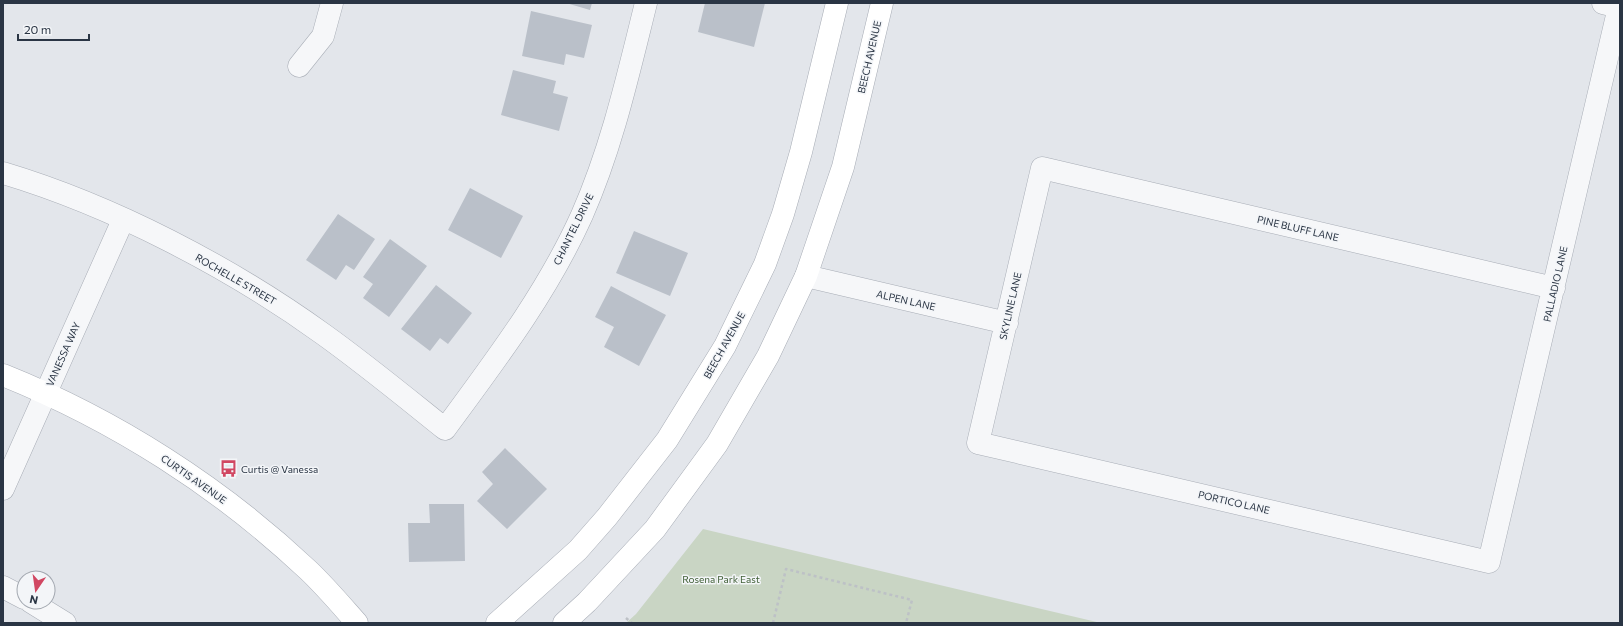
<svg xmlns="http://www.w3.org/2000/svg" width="1623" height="626" font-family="Commissioner,sans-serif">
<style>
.green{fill:#c9d5c4}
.building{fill:#bac0c9}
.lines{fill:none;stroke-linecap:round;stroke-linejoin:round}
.street-casing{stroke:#a8adb6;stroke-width:23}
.secondary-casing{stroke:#a8adb6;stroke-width:23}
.path{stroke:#bdc1c6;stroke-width:2.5;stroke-dasharray:3 3;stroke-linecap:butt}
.street{stroke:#f6f7f9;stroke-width:22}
.secondary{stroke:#fff;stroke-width:22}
.labels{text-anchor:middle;stroke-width:3;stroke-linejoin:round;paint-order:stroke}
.street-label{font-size:10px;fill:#2a3544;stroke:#f3f5f8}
.poi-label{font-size:10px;fill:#2a3544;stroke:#f3f5f8;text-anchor:start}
.park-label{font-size:10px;fill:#416037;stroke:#f3f5f8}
</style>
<rect width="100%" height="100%" fill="#e3e6eb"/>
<path class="green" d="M703,529L1101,623H626L636,614Z"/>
<path class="building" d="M566,3H592L590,10Z
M705,3H765L754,47L698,32Z
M531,11L592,25L584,58L566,54L564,65L522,56Z
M513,70L556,81L553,93L568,97L559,131L501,115Z
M470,188L523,216L501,258L448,230Z
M338,214L375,239L354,270L346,265L336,280L306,260Z
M634,231L688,253L670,296L616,273Z
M390,239L427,266L389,317L363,298L373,284L363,277Z
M436,285L472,313L448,344L440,338L430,351L401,329Z
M611,286L666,315L639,366L604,347L614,327L595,317Z
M505,448L547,489L507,529L477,501L493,484L482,472Z
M429,504H464L465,561L409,562L408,523H430Z"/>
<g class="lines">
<defs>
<path id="street" d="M299,66L323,36L332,3
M3,173C113,206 230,267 323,334C365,364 405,397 445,429C495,361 547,293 582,215C612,147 628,75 646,3
M806,276L1007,323
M1554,288L1042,168L978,443L1489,562L1619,7L1603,3
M3,489L123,220
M3,587L24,598
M31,602L65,623"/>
<path id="secondary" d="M3,375C115,420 220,487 308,570C325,586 341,605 357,623
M497,623L578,550L607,517L667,440L725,346L765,264L783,214L801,152L837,3
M564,623L587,602L655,529L717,444L768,356L806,276L843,167L882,3"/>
</defs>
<use href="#street" class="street-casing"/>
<use href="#secondary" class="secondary-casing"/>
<path class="path" d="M626,618L632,623
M773,623L786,569L912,600L906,623"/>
<use href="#street" class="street"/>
<use href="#secondary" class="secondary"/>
</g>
<defs>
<symbol id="bus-bare" viewBox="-9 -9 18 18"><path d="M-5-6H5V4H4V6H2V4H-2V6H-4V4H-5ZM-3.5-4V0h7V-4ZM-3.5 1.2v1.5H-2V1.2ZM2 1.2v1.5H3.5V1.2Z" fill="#d14762" stroke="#f3f5f8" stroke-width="2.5" paint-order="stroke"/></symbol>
</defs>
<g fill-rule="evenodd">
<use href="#bus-bare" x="216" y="456" width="25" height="25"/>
</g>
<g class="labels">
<g class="street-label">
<text transform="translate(869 57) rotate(-77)" y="4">BEECH AVENUE</text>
<text transform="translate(1298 228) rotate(13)" y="4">PINE BLUFF LANE</text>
<text transform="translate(573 229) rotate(-64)" y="4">CHANTEL DRIVE</text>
<text transform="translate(236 279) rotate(30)" y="4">ROCHELLE STREET</text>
<text transform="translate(1555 284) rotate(-77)" y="4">PALLADIO LANE</text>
<text transform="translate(906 300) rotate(13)" y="4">ALPEN LANE</text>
<text transform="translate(1010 306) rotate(-77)" y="4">SKYLINE LANE</text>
<text transform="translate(724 345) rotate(-61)" y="4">BEECH AVENUE</text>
<text transform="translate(63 354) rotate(-66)" y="4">VANESSA WAY</text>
<text transform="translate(194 479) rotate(35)" y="4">CURTIS AVENUE</text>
<text transform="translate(1234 502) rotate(13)" y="4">PORTICO LANE</text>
</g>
<g class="poi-label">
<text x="241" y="473">Curtis @ Vanessa</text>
</g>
<g class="park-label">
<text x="721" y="583">Rosena Park East</text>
</g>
</g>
<rect width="1623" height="626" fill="none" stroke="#2a3544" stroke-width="8"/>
<g transform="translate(36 590) rotate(193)"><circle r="19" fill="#f3f5f8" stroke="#a3a8b0"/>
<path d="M0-3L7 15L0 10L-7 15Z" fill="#d14762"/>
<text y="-6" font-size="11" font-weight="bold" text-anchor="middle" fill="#2a3544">N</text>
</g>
<path d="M18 34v6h71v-6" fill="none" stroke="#2a3544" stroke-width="2"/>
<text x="24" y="34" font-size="12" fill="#2a3544" stroke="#f3f5f8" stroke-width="3" paint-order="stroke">20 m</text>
</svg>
